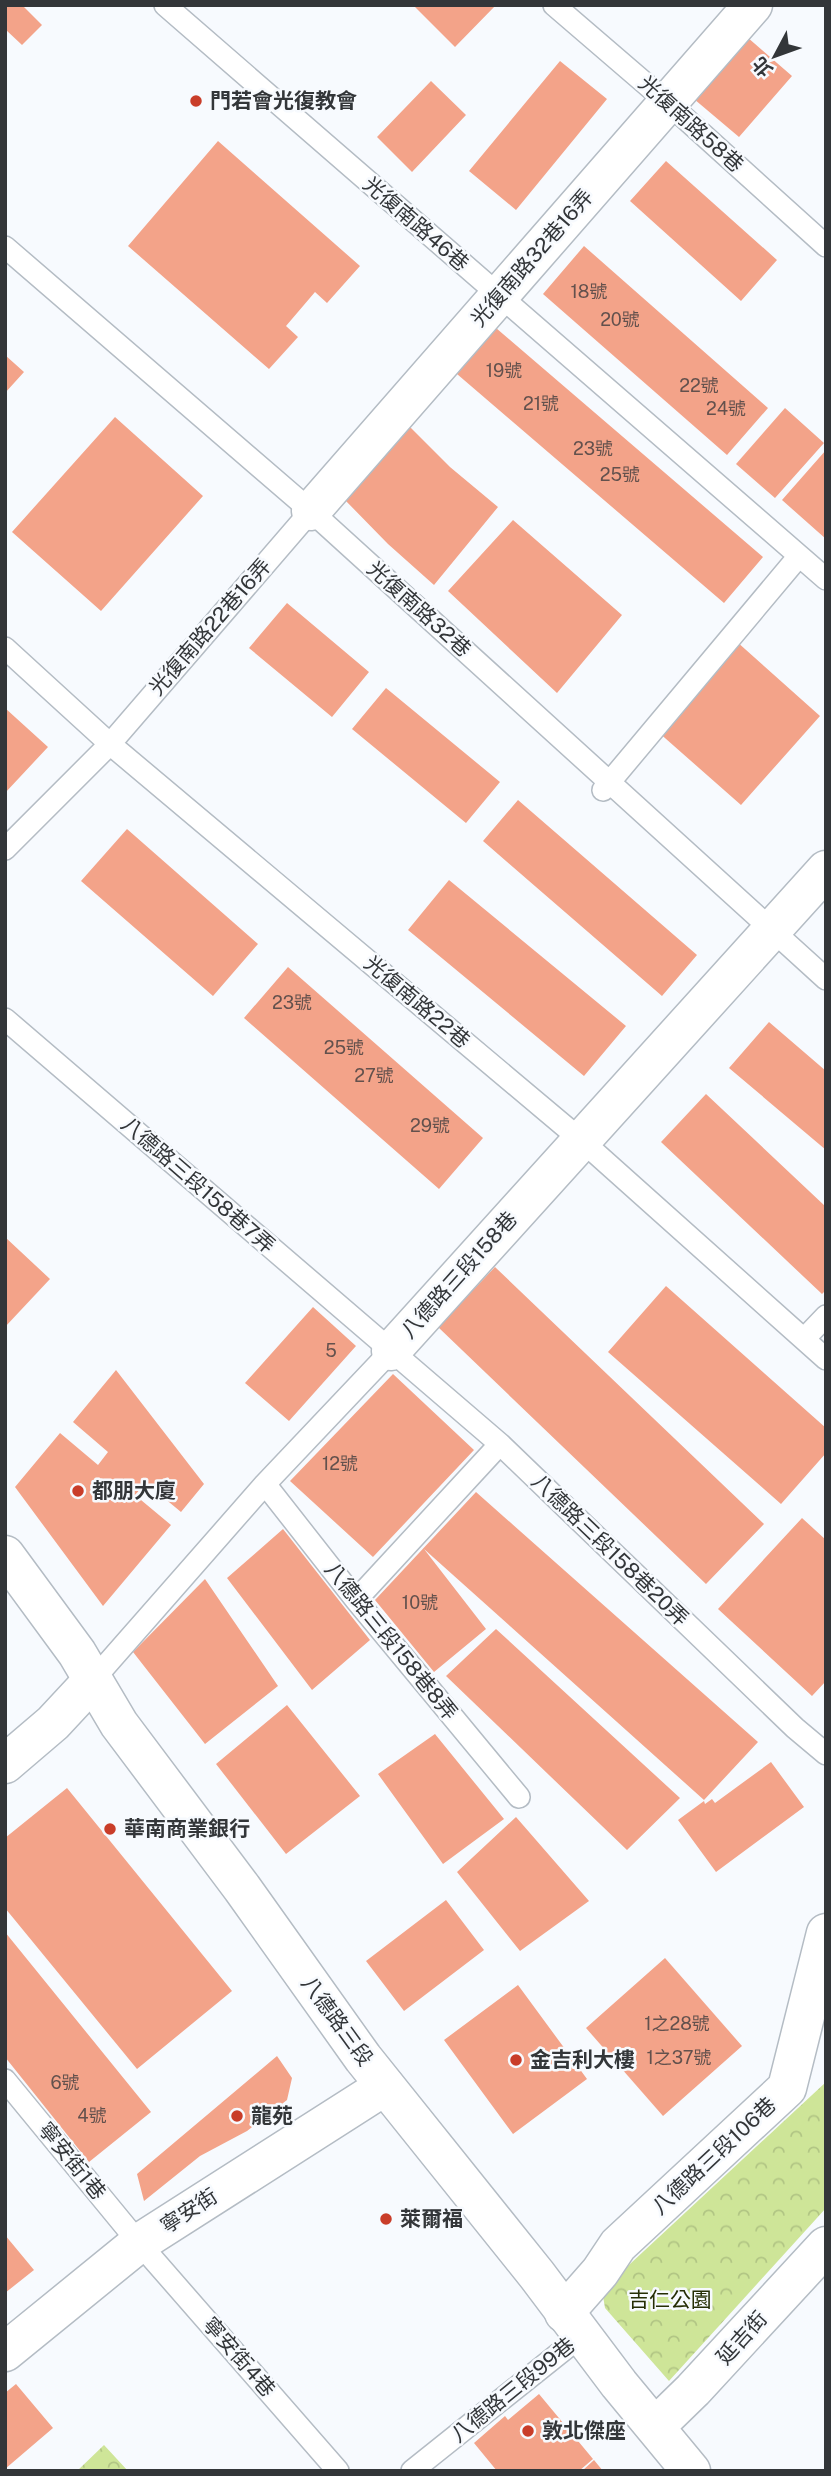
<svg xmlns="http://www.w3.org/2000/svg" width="831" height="2476" font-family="'Public Sans','Noto Sans TC',sans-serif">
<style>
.park{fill:url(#park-crowns)}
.building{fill:#f3a389}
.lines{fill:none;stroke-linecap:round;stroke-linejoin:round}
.service-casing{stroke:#b4bcc4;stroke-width:24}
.minor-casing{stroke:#b4bcc4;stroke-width:41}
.tertiary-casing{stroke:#b4bcc4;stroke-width:41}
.service{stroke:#fff;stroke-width:21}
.minor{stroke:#fff;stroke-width:38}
.tertiary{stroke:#fff;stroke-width:38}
.poi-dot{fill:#c93d29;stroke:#f7fafe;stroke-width:2.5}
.labels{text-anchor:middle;stroke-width:5;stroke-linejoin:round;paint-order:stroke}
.number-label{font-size:18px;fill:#63514d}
.poi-label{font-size:21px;font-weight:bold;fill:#333639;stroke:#f7fafe;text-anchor:start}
.street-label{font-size:21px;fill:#333639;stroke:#f7fafe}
.park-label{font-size:21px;fill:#252e05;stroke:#f7fafe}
</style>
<defs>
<pattern id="park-crowns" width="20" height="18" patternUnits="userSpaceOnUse" patternTransform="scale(1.75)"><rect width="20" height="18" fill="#cee598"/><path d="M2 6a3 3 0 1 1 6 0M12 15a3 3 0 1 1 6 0" fill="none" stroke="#b1c584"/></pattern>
</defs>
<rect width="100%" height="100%" fill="#f7fafe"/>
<path class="park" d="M826,2082V2208L669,2381L605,2308L602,2290Z
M104,2445L128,2471H77Z"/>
<path class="building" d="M5,5H22L42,25L22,45L5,29Z
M413,5H496L455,47Z
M747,37L792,76L739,137L694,99Z
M560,61L607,99L516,210L469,171Z
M431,81L466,115L412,172L377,137Z
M218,141L360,266L327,303L315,292L286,326L298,337L269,369L128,246Z
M666,161L777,260L741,301L630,201Z
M584,246L768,408L727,455L543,294Z
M496,328L763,557L724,603L457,374Z
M5,355L24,372L5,393Z
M785,408L824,443L775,498L736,464Z
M115,417L203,496L101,611L12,532Z
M410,427L450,467L498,507L434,585L388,544L345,500Z
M826,450V539L782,500Z
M513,520L622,615L557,693L448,591Z
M287,603L369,672L332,717L249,648Z
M736,641L820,716L741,805L657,731Z
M386,688L500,782L466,823L352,729Z
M5,708L48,747L5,793Z
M518,800L697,955L662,996L483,841Z
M127,829L258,944L213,996L81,881Z
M449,880L626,1026L584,1076L408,930Z
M288,967L483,1138L439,1189L244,1018Z
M769,1022L826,1071V1150L729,1068Z
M706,1094L826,1207V1290L822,1294L661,1142Z
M5,1237L50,1279L5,1327Z
M495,1267L764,1524L706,1584L438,1327Z
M666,1286L826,1428V1453L781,1504L608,1352Z
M313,1307L356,1346L289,1421L245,1383Z
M116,1370L204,1484L181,1512L146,1483L135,1495L171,1525L103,1606L15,1487L60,1433L98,1465L108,1452L73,1422Z
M393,1374L474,1450L373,1557L290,1481Z
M476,1492L758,1742L704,1800L424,1549L486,1629L434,1672L375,1600Z
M802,1518L826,1540V1681L812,1696L718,1609Z
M283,1529L370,1640L312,1690L227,1578Z
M205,1579L278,1686L205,1744L133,1652Z
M496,1629L680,1798L627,1850L446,1676Z
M287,1705L360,1796L286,1854L216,1764Z
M435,1734L504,1819L443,1864L378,1774Z
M771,1762L804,1807L716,1872L678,1820L704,1801L705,1804L712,1799L715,1803Z
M67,1788L232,1991L137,2069L5,1908V1838Z
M516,1817L589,1901L520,1951L457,1872Z
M446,1900L484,1950L404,2011L366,1961Z
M5,1932L151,2112L89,2162L5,2057Z
M665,1958L742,2046L663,2116L586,2028Z
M518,1985L587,2079L513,2134L444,2040Z
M277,2056L292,2078L287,2100L247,2131L200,2156L144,2201L137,2174Z
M5,2235L34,2270L5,2293Z
M16,2384L53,2428L5,2469V2393Z
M539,2394L593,2459L579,2471H497L474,2443L505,2416L508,2420Z
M594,2460L603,2471H582Z"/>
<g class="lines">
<defs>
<path id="service" d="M165,5L826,579
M554,5L668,103L826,246
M5,247L311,511L826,979
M5,648L110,744L581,1140L826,1359
M603,790L799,556
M5,849L110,744L311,511
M5,1019L500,1444L795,1728L826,1754
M804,1339L826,1316
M265,1484L356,1600L519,1797
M356,1600L500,1444
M93,1680L265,1484L391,1351
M5,2080L139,2243L338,2471
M412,2471L581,2336"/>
<path id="minor" d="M311,511L753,5
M391,1351L826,870
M5,1764L53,1723L93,1680
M564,2313L600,2272L618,2245L787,2088L826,1933
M5,2352L139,2243L385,2086"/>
<path id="tertiary" d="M5,1555L77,1653L119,1724L242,1888L363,2058L537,2275L619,2384L691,2471
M655,2427L693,2390L826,2246"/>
</defs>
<use href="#service" class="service-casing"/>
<use href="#minor" class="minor-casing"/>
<use href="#tertiary" class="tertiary-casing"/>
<use href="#service" class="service"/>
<use href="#minor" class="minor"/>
<use href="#tertiary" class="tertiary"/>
</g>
<g class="poi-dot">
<circle cx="196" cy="101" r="7"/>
<circle cx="78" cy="1491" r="7"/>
<circle cx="110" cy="1829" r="7"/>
<circle cx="516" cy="2060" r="7"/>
<circle cx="237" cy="2116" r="7"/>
<circle cx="386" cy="2219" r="7"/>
<circle cx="528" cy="2431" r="7"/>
</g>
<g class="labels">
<g class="number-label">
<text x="589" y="298">18號</text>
<text x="620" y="326">20號</text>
<text x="504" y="377">19號</text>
<text x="699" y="392">22號</text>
<text x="541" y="410">21號</text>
<text x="726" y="415">24號</text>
<text x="593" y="455">23號</text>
<text x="620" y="481">25號</text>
<text x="292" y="1009">23號</text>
<text x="344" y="1054">25號</text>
<text x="374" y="1082">27號</text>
<text x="430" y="1132">29號</text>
<text x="331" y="1357">5</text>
<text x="340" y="1470">12號</text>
<text x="420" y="1609">10號</text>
<text x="677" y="2030">1之28號</text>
<text x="679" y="2064">1之37號</text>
<text x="65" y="2089">6號</text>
<text x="92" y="2122">4號</text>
</g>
<g class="poi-label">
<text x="210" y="108">門若會光復教會</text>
<text x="92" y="1498">都朋大廈</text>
<text x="124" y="1836">華南商業銀行</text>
<text x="530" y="2067">金吉利大樓</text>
<text x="251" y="2123">龍苑</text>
<text x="400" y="2226">萊爾福</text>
<text x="542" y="2438">敦北傑座</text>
</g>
<g class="street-label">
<text transform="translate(691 124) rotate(42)" y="7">光復南路58巷</text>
<text transform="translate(416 224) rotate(41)" y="7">光復南路46巷</text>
<text transform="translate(532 258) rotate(-49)" y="7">光復南路32巷16弄</text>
<text transform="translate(419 609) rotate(42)" y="7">光復南路32巷</text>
<text transform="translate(210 627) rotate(-49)" y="7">光復南路22巷16弄</text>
<text transform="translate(417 1002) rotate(40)" y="7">光復南路22巷</text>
<text transform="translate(198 1185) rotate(41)" y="7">八德路三段158巷7弄</text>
<text transform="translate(459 1275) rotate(-48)" y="7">八德路三段158巷</text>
<text transform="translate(610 1550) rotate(44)" y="7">八德路三段158巷20弄</text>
<text transform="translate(391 1641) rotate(51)" y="7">八德路三段158巷8弄</text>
<text transform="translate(337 2021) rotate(54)" y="7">八德路三段</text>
<text transform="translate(714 2156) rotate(-43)" y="7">八德路三段106巷</text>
<text transform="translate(72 2161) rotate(51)" y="7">寧安街1巷</text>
<text transform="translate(189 2211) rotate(-33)" y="7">寧安街</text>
<text transform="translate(742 2338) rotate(-48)" y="7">延吉街</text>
<text transform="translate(239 2357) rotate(49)" y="7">寧安街4巷</text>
<text transform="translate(513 2390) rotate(-39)" y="7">八德路三段99巷</text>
</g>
<g class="park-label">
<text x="670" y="2307">吉仁公園</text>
</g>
</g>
<rect width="831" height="2476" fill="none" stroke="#333639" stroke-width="14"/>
<g transform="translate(775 56) rotate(229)" stroke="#f7fafe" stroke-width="5" paint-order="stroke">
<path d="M0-5L12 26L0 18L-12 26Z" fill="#333639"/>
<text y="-10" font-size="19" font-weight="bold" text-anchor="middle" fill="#333639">北</text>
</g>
</svg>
